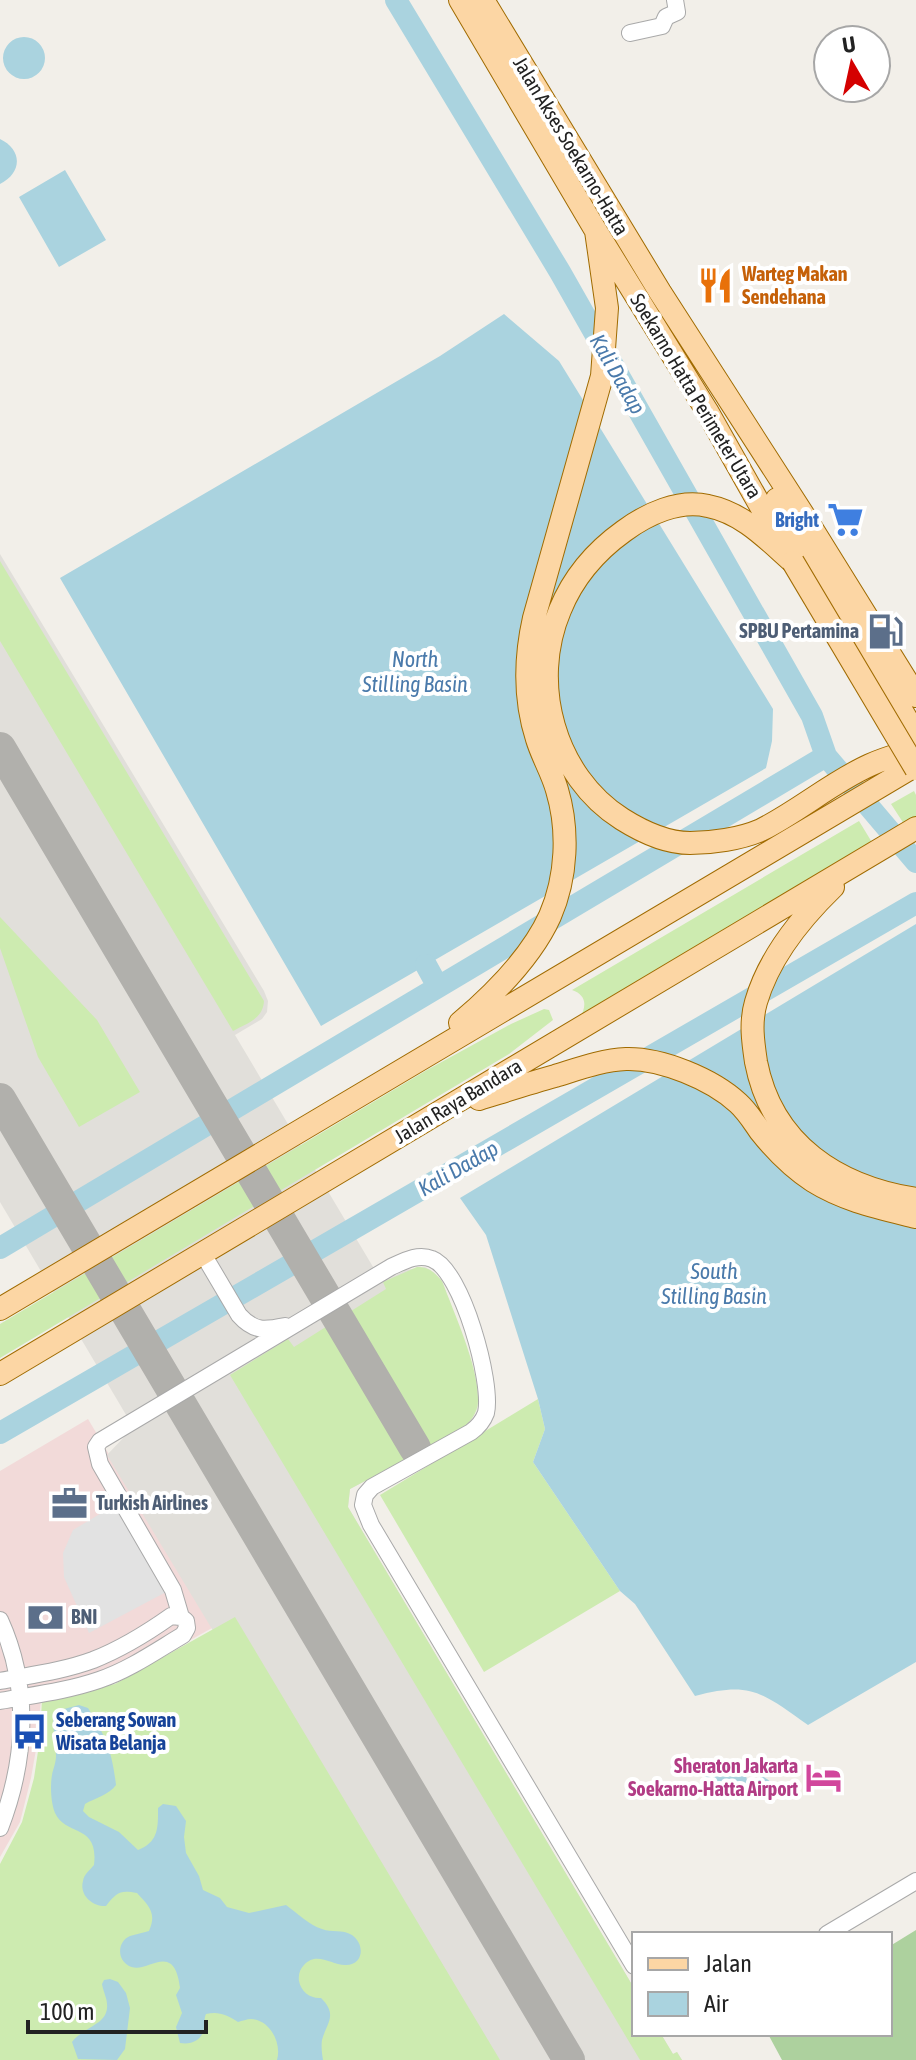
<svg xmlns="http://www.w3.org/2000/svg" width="916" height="2060" font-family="'Asap Condensed',sans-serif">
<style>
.commercial{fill:#f2dad9}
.airport{fill:#e1dfda}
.grass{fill:#cdebb0}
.forest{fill:#add19e}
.parking{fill:#e2e2e2}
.water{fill:#aad3df}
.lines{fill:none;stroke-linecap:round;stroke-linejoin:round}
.river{stroke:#aad3df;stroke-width:22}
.taxiway{stroke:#b1b0ac;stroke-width:32}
.minor-casing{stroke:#a9a9a9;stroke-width:18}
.major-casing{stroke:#a06b00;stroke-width:24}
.minor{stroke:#fff;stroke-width:16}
.major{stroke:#fcd6a4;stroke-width:22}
.major-bridge-casing{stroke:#a06b00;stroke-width:24;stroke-linecap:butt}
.major-bridge{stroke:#fcd6a4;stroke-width:22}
.labels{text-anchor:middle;stroke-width:8;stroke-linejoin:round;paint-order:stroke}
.street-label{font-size:20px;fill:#222;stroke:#fff}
.food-label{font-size:20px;font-weight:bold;fill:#c56008;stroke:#fff;text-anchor:start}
.shop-label{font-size:20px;font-weight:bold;fill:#366cbe;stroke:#fff;text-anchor:end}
.service-label{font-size:20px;font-weight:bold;fill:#4e5e75;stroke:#fff;text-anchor:start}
.transit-label{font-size:20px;font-weight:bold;fill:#164399;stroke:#fff;text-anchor:start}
.hotel-label{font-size:20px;font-weight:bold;fill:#b23c85;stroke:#fff;text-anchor:end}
.water-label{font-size:22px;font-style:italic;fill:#4a7aab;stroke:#fff}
</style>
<rect width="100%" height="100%" fill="#f2efe9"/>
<path class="commercial" d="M88,1419L212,1628L115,1682L41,1698L38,1738L31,1778L20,1822L0,1857V1471Z"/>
<path class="airport" d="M0,554L264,991L268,1001L267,1012L262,1019L235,1035L382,1282L406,1270L425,1267L433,1272L442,1281L472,1363L478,1402L474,1415L469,1423L459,1431L350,1489L348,1507L634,1988V2034H661L673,2054L677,2052L682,2060H472L107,1455L126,1435L135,1430L0,1202Z"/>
<path class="grass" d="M0,561L264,1001C263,1019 247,1023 233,1031L0,641Z
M914,791L916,795V817L904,824L891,804Z
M859,821L873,844L579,1019C587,1007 587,995 572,990Z
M0,917L97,1020L140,1092L79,1127L38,1057L0,948Z
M544,1009L549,1010L553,1020L509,1054L0,1358V1324L427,1070L511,1024Z
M417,1267C429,1267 434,1272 442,1281C454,1313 479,1367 478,1401C478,1414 469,1423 459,1431L350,1489L348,1507L634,1988V2034H661L673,2054L677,2052L682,2060H640L230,1375L288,1339L294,1347L386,1289L383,1282Z
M538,1399L545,1429L533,1462L620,1591L484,1672L380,1495Z
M235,1617L500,2060H0V1864L22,1822L34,1778L40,1738L42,1699L115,1684Z"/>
<path class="forest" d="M916,1930V2060H782L768,2034H890V1946Z"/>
<path class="parking" d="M115,1505L168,1591L89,1633L64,1577L63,1553L73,1530Z"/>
<path class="water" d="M3 58a21 21 0 1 1 42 0a21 21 0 1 1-42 0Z
M0,139C23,150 22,173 0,184Z
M65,170L106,240L59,267L19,197Z
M504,314L559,361L773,709L772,741L766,768L321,1026L60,578L440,356Z
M916,924V1662L808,1725C762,1693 752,1681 695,1696L635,1604L620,1591L533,1462L545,1429L538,1399L486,1235L460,1198Z
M79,1705L88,1708C106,1737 112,1751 116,1785C109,1795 95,1798 85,1804L83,1811L89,1817L119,1832L138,1850C159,1842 158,1827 158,1808L163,1804L176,1806L186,1821L184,1837L186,1853L199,1876L203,1890L220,1898L227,1907L249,1913L286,1905C297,1913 309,1925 322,1929C332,1933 342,1929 352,1935C366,1945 363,1966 345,1965C331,1965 317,1951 304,1965C300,1969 298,1975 299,1981C301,1992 311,1999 321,1998C338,2015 327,2022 322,2040C321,2046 322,2054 323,2060H277C282,2043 270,2020 251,2019C247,2019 242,2021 238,2022C227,2015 219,2011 206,2014C204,2018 205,2022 204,2027C203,2040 192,2045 180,2043L176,2027L182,2013L176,1995L180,1988C179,1980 177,1969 171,1964C159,1955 143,1973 129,1966C116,1959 118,1941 130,1936C136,1934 143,1933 149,1931C157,1913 149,1906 137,1893C120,1890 117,1892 106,1906C93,1907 79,1895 83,1881C84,1874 90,1870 94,1865C99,1823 66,1837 55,1813C51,1803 50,1786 52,1775C53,1769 56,1763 56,1756C56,1744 53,1731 53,1718L64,1709Z
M723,1762C743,1764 750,1773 746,1792H739L737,1800L707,1793L710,1783L704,1781L706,1767L711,1764Z
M762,1776C769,1780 774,1783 771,1791L767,1793L765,1796L752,1793L754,1780Z
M110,1979L118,1982L126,1993L130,2008L125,2049L117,2060L78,2059L72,2042C84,2026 109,2025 107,2004C107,1998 103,1991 102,1984L104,1980Z"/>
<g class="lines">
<path class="river" d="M396,0L560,272L812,716L826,756L916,862
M426,965L438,987
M0,1248L826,756
M0,1433L916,903"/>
<path class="taxiway" d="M0,748L415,1448
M0,1099L569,2060"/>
<defs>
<path id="minor" d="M630,33L662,26L666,17L677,12L675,0
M203,1254L239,1315C254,1332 265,1330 285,1326
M0,1620C31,1688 26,1761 0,1828
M0,1681C31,1675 63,1671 93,1660C121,1649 147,1633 171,1616L181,1617
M0,1701C33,1695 67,1691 99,1680C129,1670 156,1651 183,1635L187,1628L186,1621L181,1617L173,1590L100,1464L96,1447L100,1441L391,1267C404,1261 418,1253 432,1259C462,1270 493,1383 486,1413C483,1421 478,1427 471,1432L372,1487L365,1495L363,1505L371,1525L634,1966
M827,1934L916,1881"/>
<path id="major" d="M460,0L596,231L707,411L782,544
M483,0L660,292L806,519L916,696
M777,499L916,735
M793,562C767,539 743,513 708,506C679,499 647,514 624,531C596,551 573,578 560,610C529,683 554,776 622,819C641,831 666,843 690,843C712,843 740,839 761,830C799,811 832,782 870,765C885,758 901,754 916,749
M833,887C800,919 769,957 756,1002C750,1022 753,1042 756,1062C772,1145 838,1187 916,1199
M460,1023C493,995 532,956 550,916C567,877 569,830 557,790C552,772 542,756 537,739C524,699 525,658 534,618L602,376L607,308L596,231
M479,1099C505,1091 530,1083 555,1076C578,1069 602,1060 626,1059C661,1058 712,1079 738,1103C747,1111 753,1121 760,1131C775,1150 793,1168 813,1181C845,1201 880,1208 916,1217
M0,1309L916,765
M0,1374L916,828"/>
</defs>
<use href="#minor" class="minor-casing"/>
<use href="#major" class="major-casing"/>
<use href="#minor" class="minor"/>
<use href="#major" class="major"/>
<defs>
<path id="major-bridge" d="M793,562L916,769"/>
</defs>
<use href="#major-bridge" class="major-bridge-casing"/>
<use href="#major-bridge" class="major-bridge"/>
</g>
<defs>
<symbol id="restaurant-bare" viewBox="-9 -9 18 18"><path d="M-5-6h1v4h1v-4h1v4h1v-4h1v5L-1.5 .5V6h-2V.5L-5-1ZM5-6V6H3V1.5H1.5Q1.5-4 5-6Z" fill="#e8710a" stroke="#fff" stroke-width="2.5" paint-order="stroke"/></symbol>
<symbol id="supermarket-bare" viewBox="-9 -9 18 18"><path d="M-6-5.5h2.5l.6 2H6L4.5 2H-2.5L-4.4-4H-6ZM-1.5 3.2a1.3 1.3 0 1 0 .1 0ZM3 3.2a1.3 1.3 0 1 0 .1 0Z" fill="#3f7fe0" stroke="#fff" stroke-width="2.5" paint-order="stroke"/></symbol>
<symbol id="fuel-bare" viewBox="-9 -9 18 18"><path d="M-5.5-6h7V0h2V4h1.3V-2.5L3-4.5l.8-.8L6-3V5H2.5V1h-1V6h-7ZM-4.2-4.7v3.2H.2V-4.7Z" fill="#5c6f8a" stroke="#fff" stroke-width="2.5" paint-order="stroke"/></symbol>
<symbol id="office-bare" viewBox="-9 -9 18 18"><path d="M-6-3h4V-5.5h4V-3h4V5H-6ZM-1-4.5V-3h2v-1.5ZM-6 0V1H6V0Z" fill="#5c6f8a" stroke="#fff" stroke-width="2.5" paint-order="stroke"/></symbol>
<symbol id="bank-bare" viewBox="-9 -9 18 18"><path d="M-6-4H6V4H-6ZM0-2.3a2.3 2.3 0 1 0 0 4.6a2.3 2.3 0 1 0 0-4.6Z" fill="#5c6f8a" stroke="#fff" stroke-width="2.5" paint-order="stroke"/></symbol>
<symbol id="bus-bare" viewBox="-9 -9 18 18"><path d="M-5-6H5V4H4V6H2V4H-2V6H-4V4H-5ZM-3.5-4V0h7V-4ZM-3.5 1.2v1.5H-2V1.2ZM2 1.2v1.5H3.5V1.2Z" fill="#1a4fb4" stroke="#fff" stroke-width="2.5" paint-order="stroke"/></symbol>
<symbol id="hotel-bare" viewBox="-9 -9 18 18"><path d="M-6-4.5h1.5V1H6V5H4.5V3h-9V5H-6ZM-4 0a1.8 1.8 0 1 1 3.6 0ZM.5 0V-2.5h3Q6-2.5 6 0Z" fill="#d1479c" stroke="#fff" stroke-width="2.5" paint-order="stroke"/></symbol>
</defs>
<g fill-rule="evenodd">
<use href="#restaurant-bare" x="690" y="260" width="51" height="51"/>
<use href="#supermarket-bare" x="820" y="494" width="51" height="51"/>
<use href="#fuel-bare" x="860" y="606" width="51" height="51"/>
<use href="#office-bare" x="44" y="1478" width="51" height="51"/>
<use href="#bank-bare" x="20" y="1592" width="51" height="51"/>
<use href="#bus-bare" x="4" y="1706" width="51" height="51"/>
<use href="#hotel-bare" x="798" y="1752" width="51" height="51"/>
</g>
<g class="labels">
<g class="street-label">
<text transform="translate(571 146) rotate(59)" y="7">Jalan Akses Soekarno-Hatta</text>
<text transform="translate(696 396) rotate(59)" y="7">Soekarno Hatta Perimeter Utara</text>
<text transform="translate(458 1101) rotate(-31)" y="7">Jalan Raya Bandara</text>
</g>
<g class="food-label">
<text x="742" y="281">Warteg Makan<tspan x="742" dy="23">Sendehana</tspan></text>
</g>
<g class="shop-label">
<text x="819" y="527">Bright</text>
</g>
<g class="service-label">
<text x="859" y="638" text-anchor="end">SPBU Pertamina</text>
<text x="96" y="1510">Turkish Airlines</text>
<text x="71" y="1624">BNI</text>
</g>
<g class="transit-label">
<text x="56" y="1727">Seberang Sowan<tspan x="56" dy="23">Wisata Belanja</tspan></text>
</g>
<g class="hotel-label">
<text x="798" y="1773">Sheraton Jakarta<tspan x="798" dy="23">Soekarno-Hatta Airport</tspan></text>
</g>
<g class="water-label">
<text transform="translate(618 374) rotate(60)" y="8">Kali Dadap</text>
<text x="415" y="667">North<tspan x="415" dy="25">Stilling Basin</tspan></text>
<text transform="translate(458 1168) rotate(-30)" y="8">Kali Dadap</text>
<text x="714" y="1279">South<tspan x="714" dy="25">Stilling Basin</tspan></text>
</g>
</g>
<rect x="632" y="1932" width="260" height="104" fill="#ffffff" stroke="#a7a7a7" stroke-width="2"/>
<rect x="648" y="1958" width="40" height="12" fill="#fcd6a4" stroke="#a7a7a7" stroke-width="2"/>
<text x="704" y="1972" font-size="24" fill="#222222">Jalan</text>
<rect x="648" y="1992" width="40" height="24" fill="#aad3df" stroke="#a7a7a7" stroke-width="2"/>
<text x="704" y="2012" font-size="24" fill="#222222">Air</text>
<g transform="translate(852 64) rotate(351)"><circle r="38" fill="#ffffff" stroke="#a7a7a7" stroke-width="2"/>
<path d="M0-6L14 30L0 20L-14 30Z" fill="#d40000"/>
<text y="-12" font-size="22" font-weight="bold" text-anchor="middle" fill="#222222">U</text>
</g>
<path d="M28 2020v12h178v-12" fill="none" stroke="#222222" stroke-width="4"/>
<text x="40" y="2020" font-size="24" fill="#222222" stroke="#ffffff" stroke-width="6" paint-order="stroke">100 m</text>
</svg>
